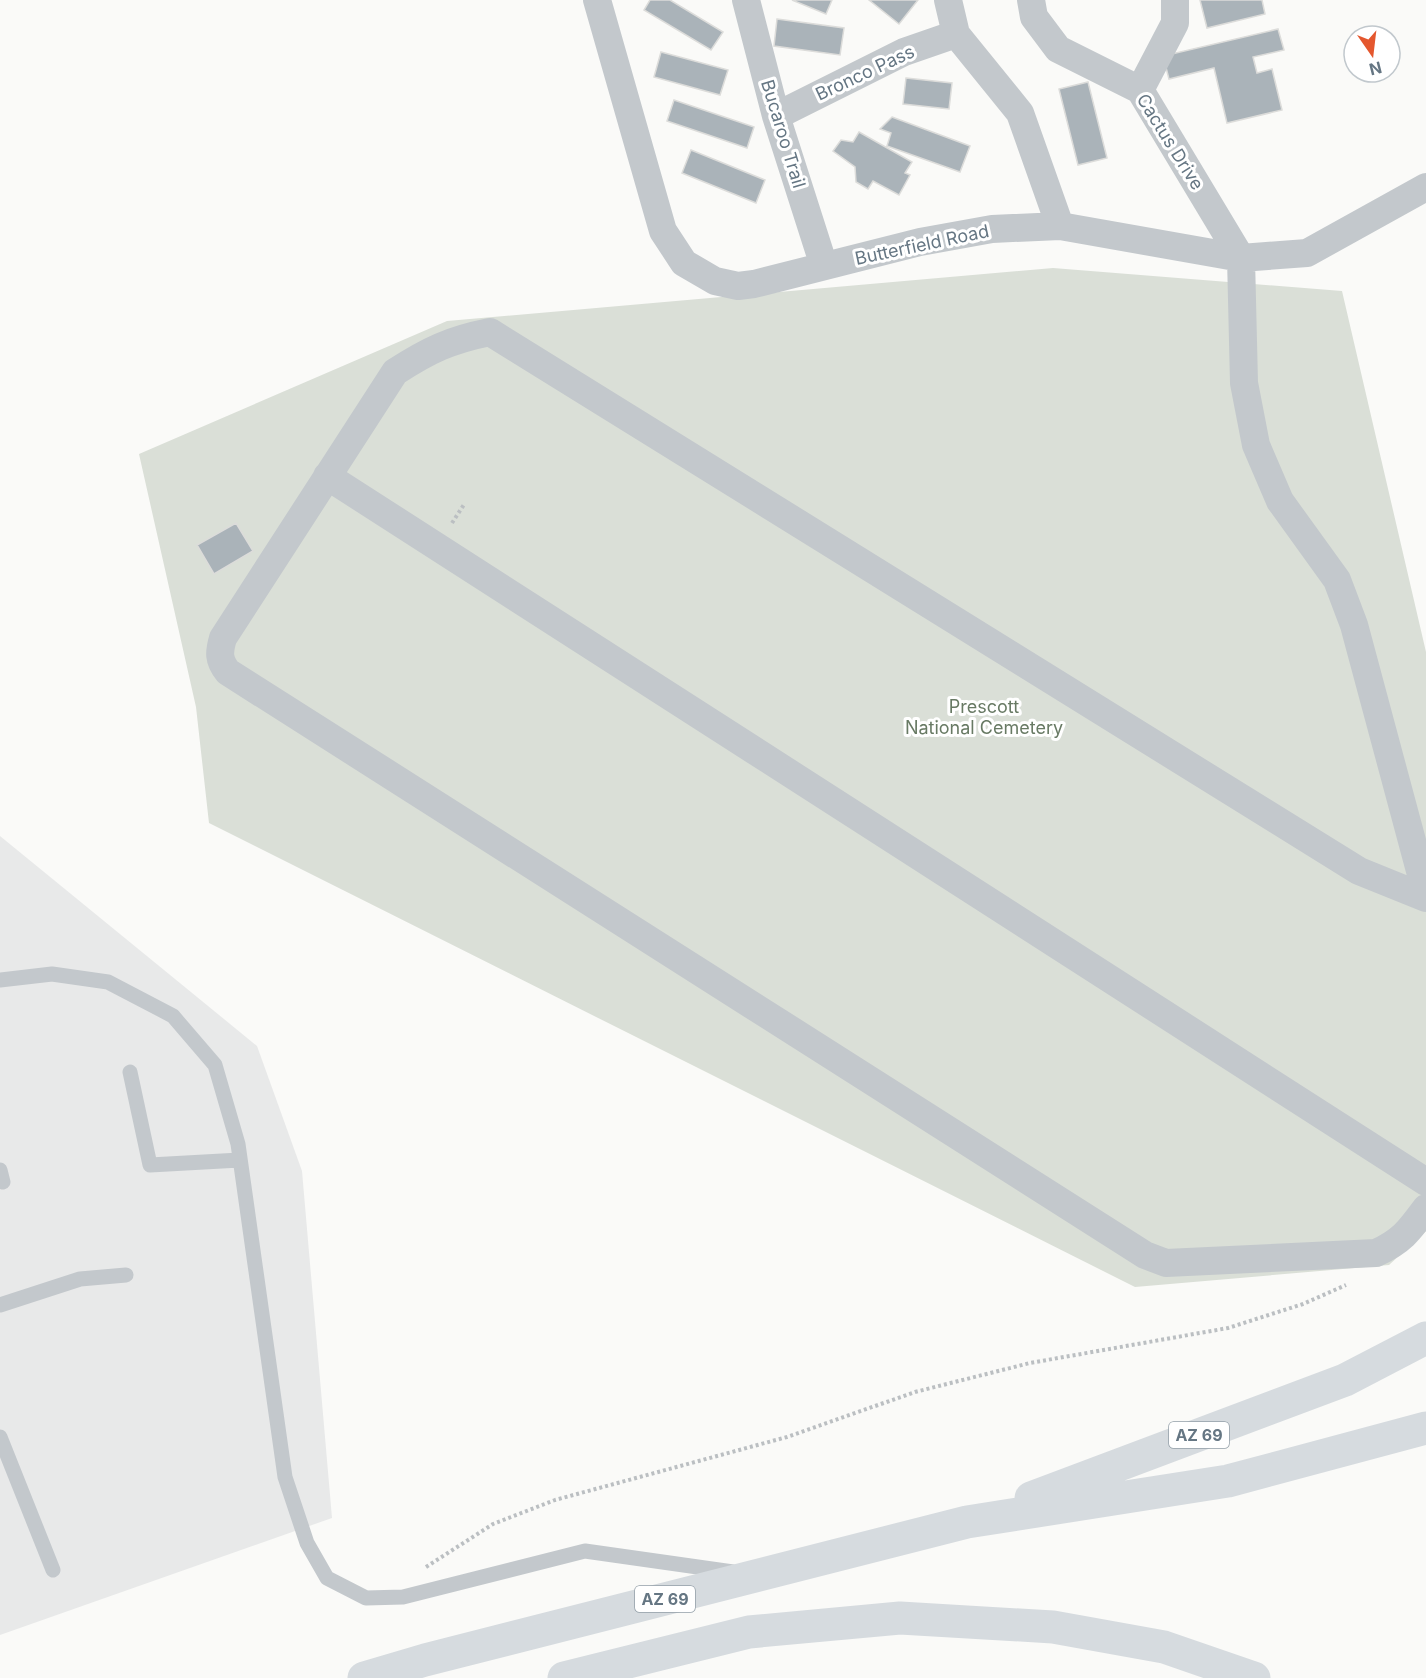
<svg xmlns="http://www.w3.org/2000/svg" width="1426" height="1678" font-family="Inter,sans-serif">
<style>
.built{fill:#e8e9e9}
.green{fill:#dadfd7}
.building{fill:#aab3b9;stroke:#dcdcda;stroke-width:1.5}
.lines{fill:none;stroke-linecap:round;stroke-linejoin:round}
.path{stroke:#bbbfc2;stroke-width:4;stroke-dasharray:3 3;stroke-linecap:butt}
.lane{stroke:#c3c8cc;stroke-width:15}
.street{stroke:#c3c8cc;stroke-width:28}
.primary{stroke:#d6dbdf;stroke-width:33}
.labels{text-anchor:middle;stroke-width:6;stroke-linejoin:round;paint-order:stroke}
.shield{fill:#fff;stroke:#939fa8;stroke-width:1.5}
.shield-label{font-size:16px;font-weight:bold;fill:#657683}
.street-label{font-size:18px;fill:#657683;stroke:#fff}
.park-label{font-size:18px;fill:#687a64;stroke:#fff}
</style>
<rect width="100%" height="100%" fill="#fafaf8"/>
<path class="built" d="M0,836L257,1046L302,1171L332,1518L0,1635Z"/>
<path class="green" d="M1053,268L1342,291L1426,652V1231L1389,1265L1135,1287L209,823L196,707L139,454L447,321Z"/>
<path class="building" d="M650,0H670L723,32L711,50L644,10Z
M792,0H832L826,14Z
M869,0H918L899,24Z
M1200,0H1262L1265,14L1207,28Z
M777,19L844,28L840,55L774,46Z
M1278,29L1284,50L1253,57L1257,73L1272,69L1282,110L1227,123L1214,68L1169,79L1163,56Z
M661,52L728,70L720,95L654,77Z
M906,78L952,83L949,109L903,104Z
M1088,82L1107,158L1078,165L1059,89Z
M674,100L754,127L747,148L667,121Z
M892,117L970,146L960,172L887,146L891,133L880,129Z
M859,132L912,162L905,173L910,175L899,195L873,181L868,189L856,182L855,167L833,151L841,140L853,142Z
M691,150L765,180L756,203L682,173Z
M236,523L253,551L214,574L197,545Z"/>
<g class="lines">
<path class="path" d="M452,523L465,503
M426,1567L493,1524L555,1500L787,1437L915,1392L1030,1363L1228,1328L1303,1304L1346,1285"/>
<path class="lane" d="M0,980L52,974L108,982L173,1016L215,1065L238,1144L285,1477L307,1543L327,1578L366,1598L403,1597L585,1551L733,1572
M130,1072L150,1165L240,1160
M0,1170L3,1182
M0,1305L80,1279L126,1275
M0,1437L53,1570"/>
<path class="street" d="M597,0L663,231L684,263L715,281L738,286L754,284L920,242L992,229L1060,226L1241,258L1307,253L1426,187
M746,0L776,116L824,266
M948,0L956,34L1020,113L1060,226
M1031,0L1034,17L1058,49L1140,90L1241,258L1244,383L1256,445L1280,501L1337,580L1354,625L1426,893
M1140,90L1175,23V0
M776,116L904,52L956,34
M327,476L1426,1182
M1426,898L1359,871L490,332C450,340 429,350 395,372L223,638C219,652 218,660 228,672L1145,1255L1166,1263L1376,1253C1402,1241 1409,1231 1426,1208"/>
<path class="primary" d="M1031,1498L1345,1380L1426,1338
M364,1678L425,1660L967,1522L1228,1481L1426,1428
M564,1678L749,1632L900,1618L1053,1627L1164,1647L1254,1678"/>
</g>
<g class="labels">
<g class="shield">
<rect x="1169" y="1422" width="60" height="26" rx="4.5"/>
<rect x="635" y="1586" width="60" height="26" rx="4.5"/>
</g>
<g class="shield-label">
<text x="1199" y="1441">AZ 69</text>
<text x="665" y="1605">AZ 69</text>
</g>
<g class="street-label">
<text transform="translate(865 73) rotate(-25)" y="6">Bronco Pass</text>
<text transform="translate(783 134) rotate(73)" y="6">Bucaroo Trail</text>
<text transform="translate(1170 142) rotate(58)" y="6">Cactus Drive</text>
<text transform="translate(922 245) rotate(-12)" y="6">Butterfield Road</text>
</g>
<g class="park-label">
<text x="984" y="713">Prescott<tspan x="984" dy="21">National Cemetery</tspan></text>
</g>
</g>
<g transform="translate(1372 54) rotate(166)"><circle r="28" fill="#ffffff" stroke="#c1c8cd" stroke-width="1.5"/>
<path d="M0-4.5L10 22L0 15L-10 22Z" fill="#e4572e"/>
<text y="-9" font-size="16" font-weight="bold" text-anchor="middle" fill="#657683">N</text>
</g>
</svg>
